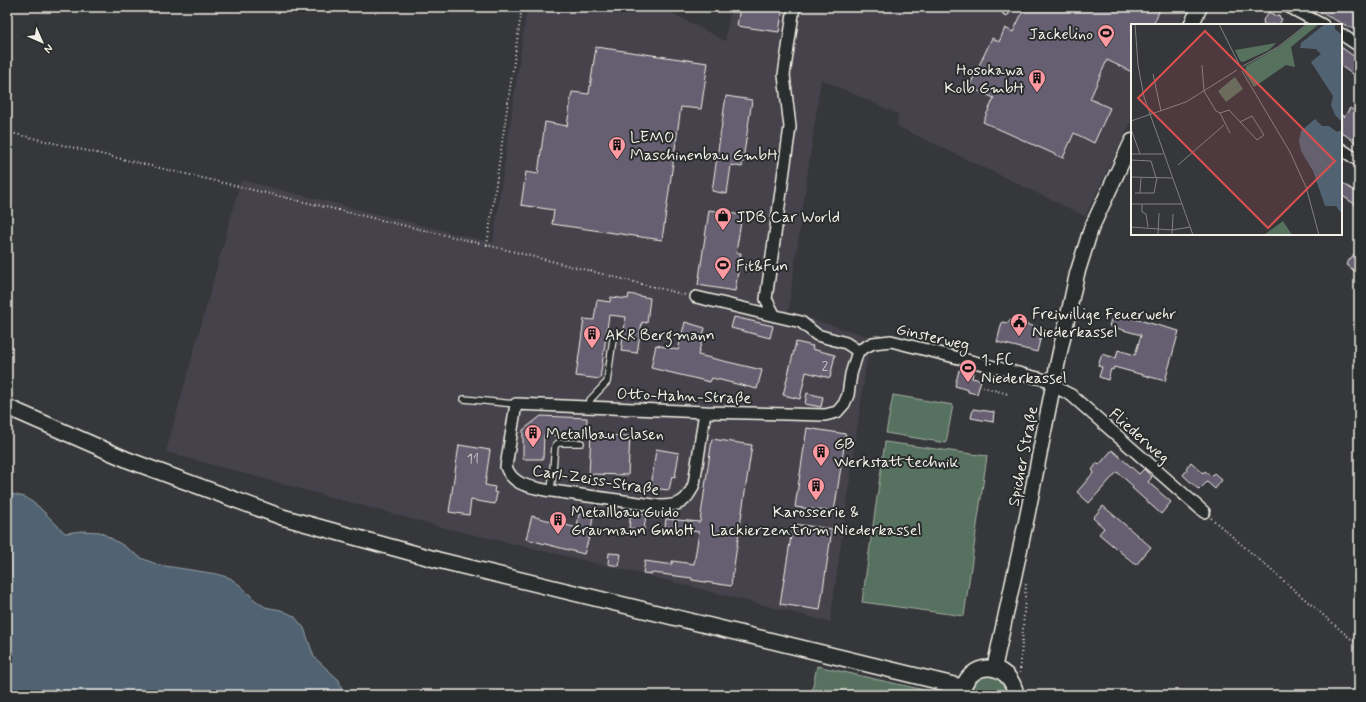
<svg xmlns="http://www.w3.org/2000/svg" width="1366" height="702" font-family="Mynerve,sans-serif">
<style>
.built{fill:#44434b}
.green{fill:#57715f;stroke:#a6b1a4}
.water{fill:#516373;stroke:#929ca2}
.building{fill:#655f71;stroke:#f4f1e8}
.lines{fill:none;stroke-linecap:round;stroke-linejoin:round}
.service-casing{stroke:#f4f1e8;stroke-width:8}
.minor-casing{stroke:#f4f1e8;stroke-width:14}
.tertiary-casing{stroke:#f4f1e8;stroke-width:17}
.secondary-casing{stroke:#f4f1e8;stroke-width:18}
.path{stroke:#f4f1e8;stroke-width:2;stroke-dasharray:1 3;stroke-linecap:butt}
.service{stroke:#2a2d2e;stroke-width:5.5}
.minor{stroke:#2a2d2e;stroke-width:11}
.tertiary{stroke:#2a2d2e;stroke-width:14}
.secondary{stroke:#2a2d2e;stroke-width:15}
.labels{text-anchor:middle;stroke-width:4;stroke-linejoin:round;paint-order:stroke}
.number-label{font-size:14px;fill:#d0ccca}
.poi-label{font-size:16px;fill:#f4f1e8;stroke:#2a2d2e;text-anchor:start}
.street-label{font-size:16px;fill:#f4f1e8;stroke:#2a2d2e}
.inset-road{fill:none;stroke:#828180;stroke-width:1}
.view{fill:#dc504e;fill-opacity:0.15;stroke:#dc504e;stroke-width:2}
.inset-edge{fill:none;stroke:#f4f1e8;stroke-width:2}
</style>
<rect width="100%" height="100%" fill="#36373b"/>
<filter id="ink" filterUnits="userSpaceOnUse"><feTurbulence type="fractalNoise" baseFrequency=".025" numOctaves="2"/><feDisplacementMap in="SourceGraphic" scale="8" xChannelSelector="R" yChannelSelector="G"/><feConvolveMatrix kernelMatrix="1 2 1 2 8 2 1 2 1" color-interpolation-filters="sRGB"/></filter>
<g filter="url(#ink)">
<path class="built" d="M527,7H660L725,41L731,7H1188L1179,25H1132V120L1085,216L897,126L898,114L821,79L788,312L870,337L830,622L642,574L441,527L166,452L241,180L493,243Z"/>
<path class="green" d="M893,395L953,405L946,443L886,433Z
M885,442L987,456L964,616L862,602Z
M817,666L937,693L939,695H811Z
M980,674L1001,677L1010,695H966L967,690Z"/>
<path class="water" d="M7,493L25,497L38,506L65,533L81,531L100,532L121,544L141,558L159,565L217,574L230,578L241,586L255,600L265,607L281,610L294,616L304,628L314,657L339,680L343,695H7Z"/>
<path class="building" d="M740,7H783L779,32L737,26Z
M1025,7H1161L1153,25H1132V72L1107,60L1090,99L1110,108L1094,143L1074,133L1063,158L983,122L994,98L969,87L992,38L999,42L1005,28L1013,32Z
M1309,7H1347L1359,13V32Z
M1269,12L1276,16L1279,15L1280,18L1282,19L1279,25H1264L1263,20Z
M596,47L708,63L701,109L681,107L662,240L552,224L554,210L521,205L526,172L538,174L545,122L567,126L572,92L589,94Z
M1341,47L1359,60V79L1341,66Z
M726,96L752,100L742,167L731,165L727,194L712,191Z
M1350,108L1359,114V145L1341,132V114L1344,117Z
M1341,182L1359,194V207L1341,195Z
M709,210L742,215L736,253H741L735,291L698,285Z
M1359,248V275L1346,264Z
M629,294L650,298L647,323L642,322L637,353L621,351L626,317L609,315L600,379L576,376L584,319L594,320L597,300L610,302L611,297L628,299Z
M1113,313L1179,331L1165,381L1114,367L1113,370L1111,369L1108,380L1099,377L1102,367L1098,366L1102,354L1116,358L1118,350L1135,355L1141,335L1109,326Z
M734,317L773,326L770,338L731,328Z
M1009,320L1037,327L1036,330L1042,332L1037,352L997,342L1002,322L1008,323Z
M685,322L705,328L698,355L762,370L757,389L712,378L710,382L651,368L656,345L678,350Z
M796,342L813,346L812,349L835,355L830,378L806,372L800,399L783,395Z
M959,370L973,373L972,378L981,380L977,394L968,392V390L955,386Z
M807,393L823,397L821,407L805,404Z
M973,409L994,412L993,422L971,418Z
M541,416L587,418L586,437L544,435L543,459H523V430Z
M807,428L846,434L834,512L795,507Z
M591,433H603V435L630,436L628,475L589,474Z
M712,439L752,445L731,586L692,580V578L653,573L652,574L643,573L645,561L666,564H672V561L694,564L699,532L665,527L666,519L700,522Z
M459,445L490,450L485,485L495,487L494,492L497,493L495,504L471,500L469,515L449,512Z
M656,449L679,453L675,477L672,476L669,490L651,488Z
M1112,450L1139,474L1144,469L1152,477L1148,482L1171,502L1161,514L1132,488L1133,486L1117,472L1089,503L1077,492L1094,472L1092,470L1097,463L1099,465Z
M1191,462L1203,473L1205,471L1211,476L1214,473L1222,480L1215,489L1207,482L1199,490L1183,475L1187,470L1186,468Z
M1103,506L1151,547L1136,565L1099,534L1104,528L1093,518Z
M631,512L646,515L644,530L639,529L636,531L634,529L629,528Z
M579,514L593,516L591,531L584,554L526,539L532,516L577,528Z
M793,524L832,529L820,610L780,604Z
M609,553L621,554L619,566L608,564Z"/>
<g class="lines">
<defs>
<path id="service" d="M1006,12L1009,7
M464,399L516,404
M590,407V400L607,382L613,339
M551,491L555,446L558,443H581"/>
<path id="minor" d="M1289,7L1323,25
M1341,34L1359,46
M1341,149L1359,161
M696,297L801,322L817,335L846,343L858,351
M775,316L766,299L790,127L784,75L794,7
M858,351L873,343L891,341L1054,382L1061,390L1071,395L1204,512
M705,412L694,484C687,502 679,506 660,506L545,490C528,486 513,485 506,467L516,404L705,412L825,415L837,412L844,404L848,395L851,374L858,351"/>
<path id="tertiary" d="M1191,25L1200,7
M994,669L1027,517L1058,361L1077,274L1091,229L1132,141"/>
<path id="secondary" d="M7,407L128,460L282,517L438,560L962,687
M961,695C967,659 1010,659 1016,695"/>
</defs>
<use href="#service" class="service-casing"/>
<use href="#minor" class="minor-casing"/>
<use href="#tertiary" class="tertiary-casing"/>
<use href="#secondary" class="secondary-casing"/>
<path class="path" d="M7,132L487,245L686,295
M487,245L522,7
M979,386L1008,394
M1211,518L1359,646
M1020,673L1026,583"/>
<use href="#service" class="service"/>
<use href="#minor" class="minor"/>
<use href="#tertiary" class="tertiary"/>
<use href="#secondary" class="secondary"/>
</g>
</g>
<defs>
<symbol id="stadium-pin" viewBox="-11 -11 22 30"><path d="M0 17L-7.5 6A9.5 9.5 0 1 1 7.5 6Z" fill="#ff9aa2" stroke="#2a2d2e"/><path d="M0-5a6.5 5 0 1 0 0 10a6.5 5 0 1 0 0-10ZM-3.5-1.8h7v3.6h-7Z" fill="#111"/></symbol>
<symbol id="building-pin" viewBox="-11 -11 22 30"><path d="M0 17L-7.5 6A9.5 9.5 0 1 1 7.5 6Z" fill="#ff9aa2" stroke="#2a2d2e"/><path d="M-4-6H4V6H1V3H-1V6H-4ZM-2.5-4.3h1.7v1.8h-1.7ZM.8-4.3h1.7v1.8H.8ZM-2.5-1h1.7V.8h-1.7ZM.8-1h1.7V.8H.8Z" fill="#111"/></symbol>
<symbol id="shop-pin" viewBox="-11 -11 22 30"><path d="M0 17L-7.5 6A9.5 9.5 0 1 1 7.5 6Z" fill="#ff9aa2" stroke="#2a2d2e"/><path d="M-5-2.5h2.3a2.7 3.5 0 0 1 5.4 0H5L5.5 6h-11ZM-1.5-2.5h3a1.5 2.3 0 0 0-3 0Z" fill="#111"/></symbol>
<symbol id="civic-pin" viewBox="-11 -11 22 30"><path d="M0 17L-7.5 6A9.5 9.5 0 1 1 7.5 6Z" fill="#ff9aa2" stroke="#2a2d2e"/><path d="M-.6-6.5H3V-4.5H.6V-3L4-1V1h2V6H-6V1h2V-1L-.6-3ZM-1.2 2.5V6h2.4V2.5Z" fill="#111"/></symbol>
</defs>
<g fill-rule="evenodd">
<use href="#stadium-pin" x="1096" y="23" width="20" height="27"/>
<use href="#building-pin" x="1027" y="68" width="20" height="27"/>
<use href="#building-pin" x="607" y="135" width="20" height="27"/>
<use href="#shop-pin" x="713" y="206" width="20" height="27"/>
<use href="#stadium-pin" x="713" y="255" width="20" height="27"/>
<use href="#civic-pin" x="1009" y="312" width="20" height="27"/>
<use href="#building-pin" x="582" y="324" width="20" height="27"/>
<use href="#stadium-pin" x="958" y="358" width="20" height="27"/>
<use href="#building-pin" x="523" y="423" width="20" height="27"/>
<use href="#building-pin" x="811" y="442" width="20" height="27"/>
<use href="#building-pin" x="806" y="476" width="20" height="27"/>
<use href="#building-pin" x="548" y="510" width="20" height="27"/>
</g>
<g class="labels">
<g class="number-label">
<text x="825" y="370">2</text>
<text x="473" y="463">11</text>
</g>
<g class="poi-label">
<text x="1093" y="39" text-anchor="end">Jackelino</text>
<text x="1024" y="75" text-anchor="end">Hosokawa<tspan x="1024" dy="18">Kolb GmbH</tspan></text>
<text x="630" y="142">LEMO<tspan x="630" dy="18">Maschinenbau GmbH</tspan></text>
<text x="736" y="222">JDB Car World</text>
<text x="736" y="271">Fit&amp;Fun</text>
<text x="1032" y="319">Freiwillige Feuerwehr<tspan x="1032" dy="18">Niederkassel</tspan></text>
<text x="605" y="340">AKR Bergmann</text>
<text x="981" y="365">1. FC<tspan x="981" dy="18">Niederkassel</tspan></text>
<text x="546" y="439">Metallbau Clasen</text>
<text x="834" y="449">GB<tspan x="834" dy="18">Werkstatttechnik</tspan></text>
<text x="571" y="517">Metallbau Guido<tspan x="571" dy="18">Graumann GmbH</tspan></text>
<text x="816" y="517" text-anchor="middle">Karosserie &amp;<tspan x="816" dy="18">Lackierzentrum Niederkassel</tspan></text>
</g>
<g class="street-label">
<text transform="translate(933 336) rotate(13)" y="6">Ginsterweg</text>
<text transform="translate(684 395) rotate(2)" y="6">Otto-Hahn-Straße</text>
<text transform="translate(1140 435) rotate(41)" y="6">Fliederweg</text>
<text transform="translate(1022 456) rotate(-79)" y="6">Spicher Straße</text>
<text transform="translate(596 479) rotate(9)" y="6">Carl-Zeiss-Straße</text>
</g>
</g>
<g transform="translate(1131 24)">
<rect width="211" height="211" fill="#36373b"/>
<path d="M177,0H188L160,23L164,43L155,41L123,63L114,49L115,42L148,23ZM145,19L138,26L112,38L109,37L104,26ZM104,53L112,65L95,78L87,67ZM152,197L161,211H133Z" fill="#57715f"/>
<path d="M194,0H204V5L211,11V98L204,91L200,81L202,72L180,38L190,30L185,25L169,24L170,19ZM184,95L191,102H198L206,108L211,106V190L205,182H194L182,147L170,127L168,117L170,107Z" fill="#516373"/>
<path class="inset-road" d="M4,0L7,41L13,73L62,211M88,0L108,40M71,41L73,67L85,87L89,89L99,109M112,42L147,23L176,0M111,47L159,128L175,163L188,211M22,50L30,87M89,89L98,86L126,116L133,111L121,92L109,98M0,97L55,78L106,46M0,105L9,130M0,130H32M0,136L20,137L25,154M47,141L93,101M0,153L41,154M4,169H23L26,154M9,169L10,154M0,180H51M11,180V188L15,190L17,203M0,203L41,206L59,203M27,211L28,189M41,211L42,190"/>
<path class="view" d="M74,7L204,137L137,204L7,74Z"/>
<rect width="211" height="211" class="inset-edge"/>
</g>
<rect width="1366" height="702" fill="none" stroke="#2a2d2e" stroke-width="24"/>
<rect x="12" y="12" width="1342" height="678" fill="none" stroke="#f4f1e8" stroke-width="1.5" filter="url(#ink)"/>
<g transform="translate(42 42) rotate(135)" stroke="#2a2d2e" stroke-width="3" paint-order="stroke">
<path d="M0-3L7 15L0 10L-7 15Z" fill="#f4f1e8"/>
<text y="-6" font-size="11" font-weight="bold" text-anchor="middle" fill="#f4f1e8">N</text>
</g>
</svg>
